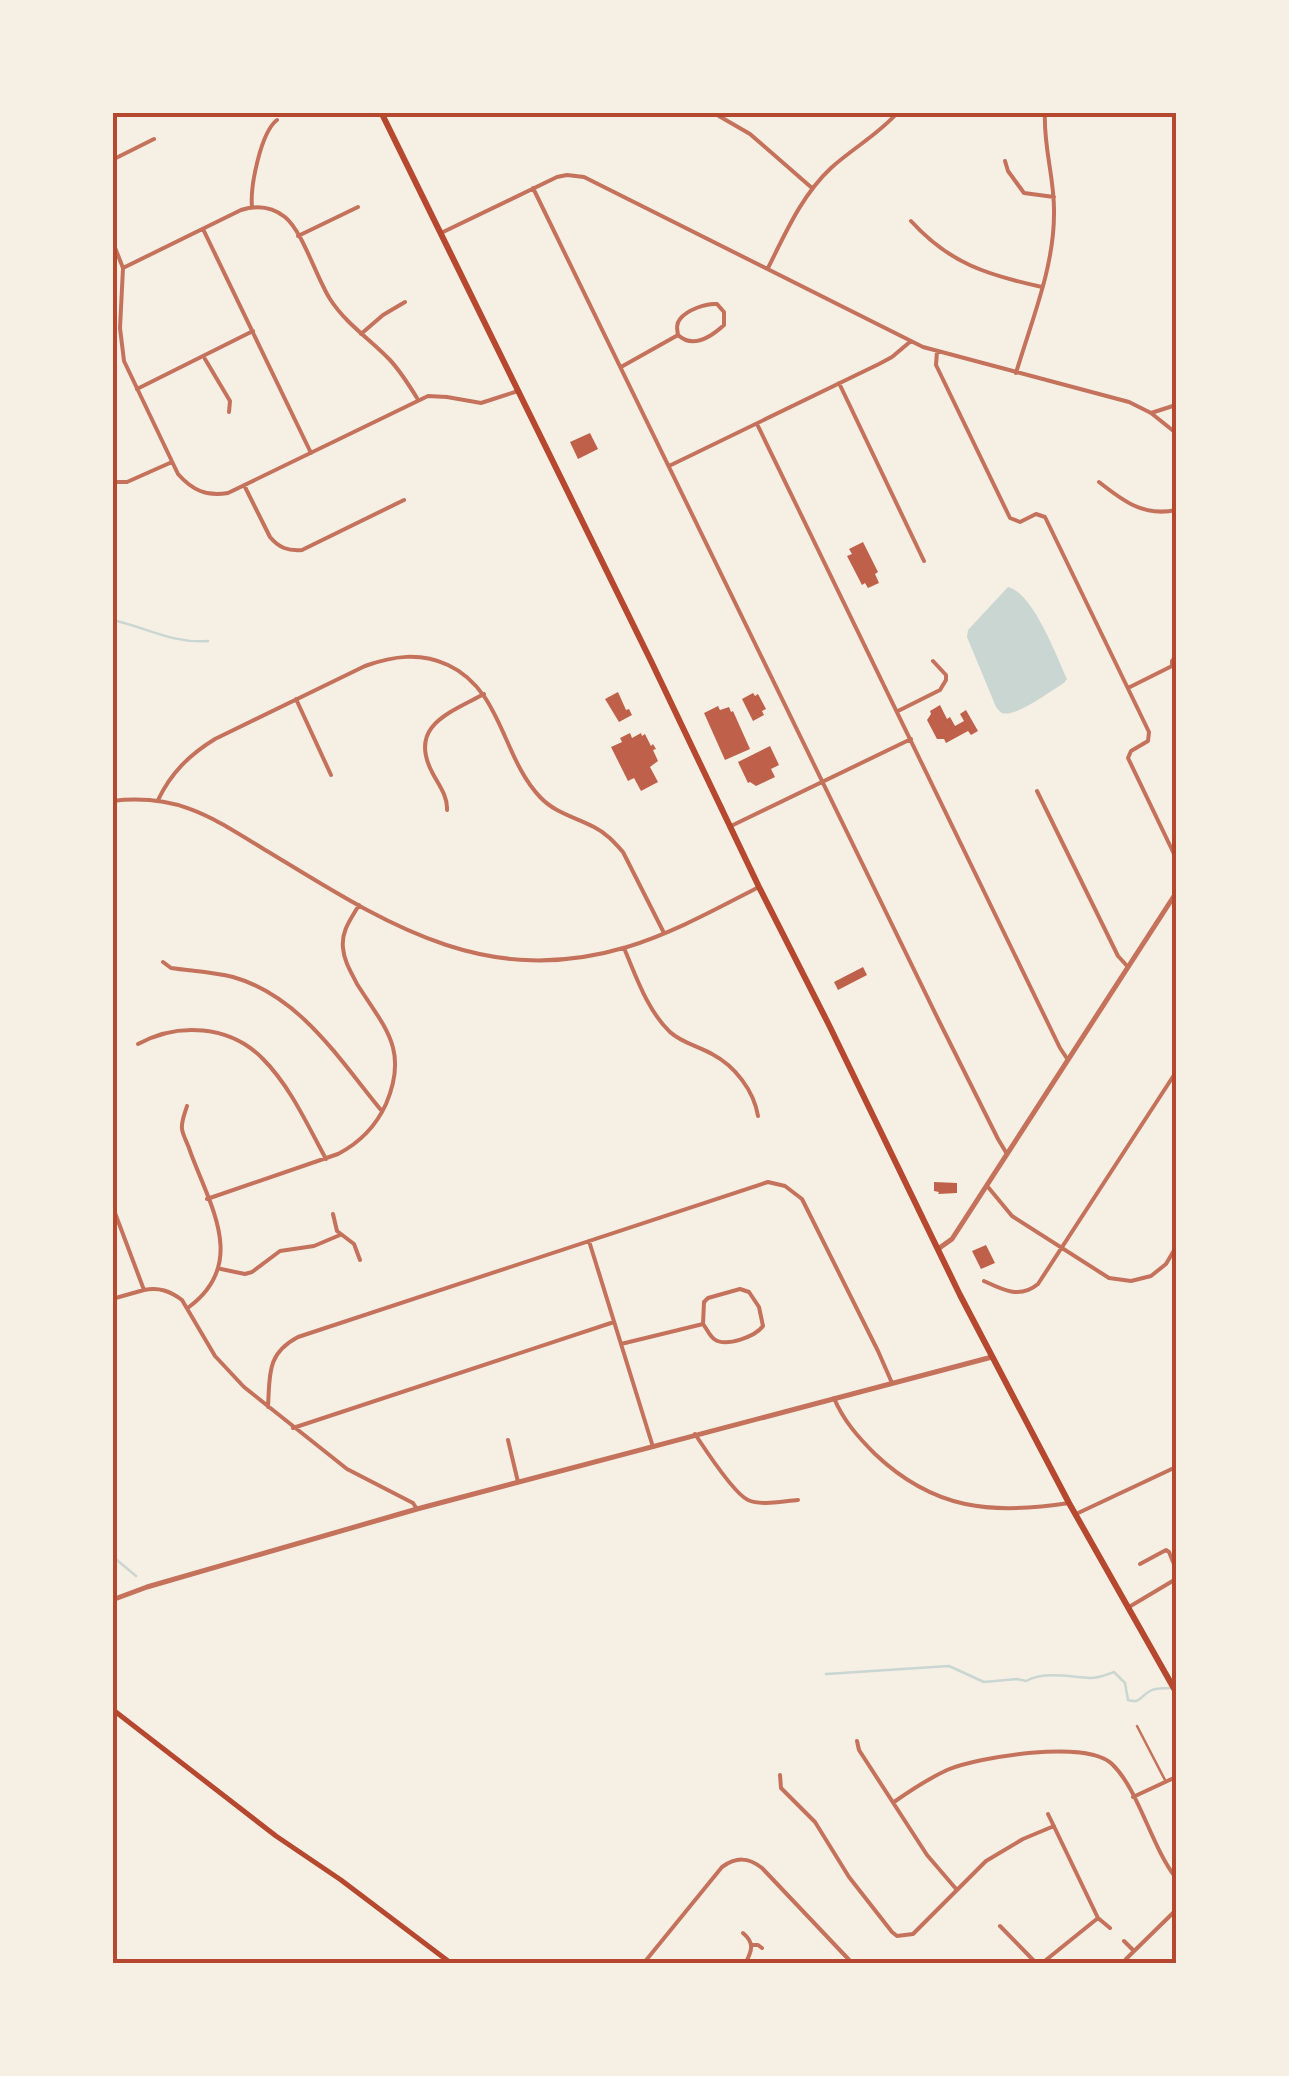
<svg xmlns="http://www.w3.org/2000/svg" width="1289" height="2076" font-family="Jost,sans-serif">
<style>
.water{fill:#c9d6d2}
.lines{fill:none;stroke-linecap:round;stroke-linejoin:round}
.stream{stroke:#c9d6d2;stroke-width:2.5}
.building{fill:#bf614a}
.service{stroke:#c5725c;stroke-width:2.5}
.minor{stroke:#c5725c;stroke-width:4}
.tertiary{stroke:#c5725c;stroke-width:5}
.secondary{stroke:#b5482f;stroke-width:5}
.primary{stroke:#b5482f;stroke-width:6}
.neatline{fill:none;stroke:#b5482f;stroke-width:4}
</style>
<rect width="100%" height="100%" fill="#f6efe4"/>
<path class="water" d="M1008,587C1033,593 1056,655 1067,679L1064,683C1052,690 1015,718 1002,713C1000,712 998,709 996,707L967,637L968,630Z"/>
<g class="lines">
<path class="stream" d="M112,620C146,627 173,644 208,641
M112,1556L136,1576
M826,1674L949,1666L984,1682L1017,1679L1026,1681C1045,1671 1070,1677 1090,1678C1099,1678 1106,1675 1114,1672L1125,1683L1128,1700C1141,1704 1140,1696 1150,1691C1155,1688 1164,1688 1170,1688"/>
</g>
<path class="building" d="M590,433L598,449L578,459L570,442Z
M863,542L878,572L875,574L879,583L868,588L865,583L862,585L847,556L852,554L849,549Z
M618,692L626,710L629,709L632,715L619,722L605,699Z
M753,693L755,696L758,694L766,709L762,711L764,715L753,721L742,699Z
M940,705L947,719L950,717L955,726L964,721L960,714L966,710L978,731L971,735L968,731L946,743L944,739H937L927,720L931,714L930,711Z
M718,706L720,710L729,707L731,712L733,711L750,749L725,760L704,713Z
M630,733L632,738L641,733L642,736L645,734L651,746L653,744L656,749L653,750L658,761L650,767L658,782L641,791L634,778L628,781L611,747L622,742L620,738Z
M770,746L779,765L771,769L775,777L756,786L750,782L748,783L738,762Z
M863,967L867,975L838,990L834,982Z
M934,1182L957,1183V1193L938,1194L939,1192L934,1191Z
M986,1245L995,1263L981,1269L972,1251Z"/>
<g class="lines">
<path class="service" d="M1137,1726L1166,1782"/>
<path class="minor" d="M712,112L750,134L812,188
M112,160L154,139
M1005,161L1008,171L1024,193L1054,197
M533,188L939,1021L998,1139L1007,1154
M252,207C250,186 261,132 277,120
M911,221C949,263 987,275 1042,287
M203,229L311,453
M441,233L557,177L567,175L584,177L923,347L1129,402L1151,413L1176,433
M298,236L358,207
M112,240L123,268L120,328L124,361L178,474C192,490 207,497 228,493L428,396L447,397L481,403L518,391
M123,268L241,210C257,205 271,206 285,217C303,232 316,277 330,299C346,324 370,339 390,360C401,372 409,385 417,398
M768,268C786,232 802,195 831,168C853,148 879,134 898,112
M361,334L383,315L405,302
M937,351L936,365L1010,518L1020,522L1036,514L1045,517L1149,732L1148,741L1131,751L1128,758L1176,858
M205,359L230,401L229,412
M621,367L678,335C693,349 711,337 724,325V312L717,304C706,303 687,310 680,319C676,324 677,329 678,335
M1016,373C1031,322 1054,268 1054,214C1055,179 1043,147 1045,112
M839,383L924,561
M137,389L253,331
M1151,413L1176,405
M757,424L1060,1048L1068,1060
M669,466L879,364L892,357L911,341
M112,482H127L172,462
M1099,482C1123,501 1144,517 1176,510
M244,485L270,537C279,548 288,551 302,550L404,500
M1128,688L1172,666V661L1176,657
M296,699L331,775
M898,711L940,690L946,680V675L933,661
M1037,791L1118,956L1128,967
M158,800C171,773 189,755 215,739L365,666C393,656 420,652 448,665C502,690 502,757 540,797C555,813 575,817 594,827C606,833 614,842 623,852L664,933
M112,801C179,793 213,818 267,851C384,922 483,990 627,947C673,933 716,909 759,887
M447,810C448,797 439,785 433,774C407,726 449,713 484,694
M731,826L911,739
M624,948C636,976 647,1010 670,1032C682,1043 698,1046 712,1054C735,1066 754,1091 758,1116
M163,962L171,968C192,971 213,972 233,977C300,996 339,1059 381,1110
M138,1044C178,1022 230,1025 263,1059C290,1086 308,1126 326,1159
M187,1106C185,1113 181,1122 182,1129C183,1136 188,1144 190,1151C210,1206 248,1263 189,1307
M988,1187L1012,1216L1109,1278L1131,1281L1151,1276L1166,1264L1176,1247
M207,1199L338,1154C359,1143 376,1126 386,1104C409,1050 385,1028 357,984C351,972 344,961 343,948C341,931 351,919 359,905
M112,1205L144,1290C159,1287 170,1291 182,1300L215,1356L244,1387L347,1469L413,1503L417,1509
M333,1214L337,1231L354,1244L360,1260
M589,1241L653,1447
M221,1269L245,1274L252,1272L280,1251L314,1246L340,1235
M984,1281C1003,1290 1020,1299 1038,1284L1176,1072
M112,1299L144,1290
M621,1344L703,1324L704,1302L708,1298L740,1289L749,1292L759,1307L763,1326C756,1336 726,1348 714,1339C709,1335 707,1329 703,1324
M834,1398C843,1420 858,1437 875,1454C934,1510 992,1515 1069,1503
M268,1407C270,1375 266,1354 298,1337L768,1182L785,1186L802,1199L878,1351L892,1383
M293,1428L614,1322
M695,1434C705,1449 733,1493 748,1500C761,1506 783,1501 798,1500
M508,1440L518,1482
M1076,1514L1176,1467
M1140,1564L1166,1550L1169,1552L1176,1569
M1129,1607L1176,1579
M857,1741L859,1750L927,1855L957,1890
M780,1775L781,1788L815,1822L849,1877L892,1932L897,1936L913,1934L986,1861L1023,1839L1054,1826
M1133,1797L1176,1777
M894,1802C911,1790 928,1779 947,1770C978,1757 1086,1739 1112,1764C1139,1790 1151,1846 1176,1878
M1048,1814L1098,1918L1110,1928
M1000,1926L1037,1964
M743,1933C755,1943 752,1951 745,1964
M1124,1941L1134,1951
M752,1945H758L762,1948
M1126,1959L1176,1910
M643,1964L722,1867C736,1857 748,1857 762,1868L853,1964
M1041,1964L1098,1918"/>
<path class="tertiary" d="M938,1249L952,1239L1176,893
M112,1600L147,1587L417,1509L992,1357"/>
<path class="secondary" d="M112,1709L276,1836L341,1880L452,1964"/>
<path class="primary" d="M381,112L651,661L759,887L829,1025L960,1295L1069,1503L1176,1692"/>
</g>
<rect width="1289" height="2076" fill="none" stroke="#f6efe4" stroke-width="230"/>
<rect x="115" y="115" width="1059" height="1846" class="neatline"/>
</svg>
